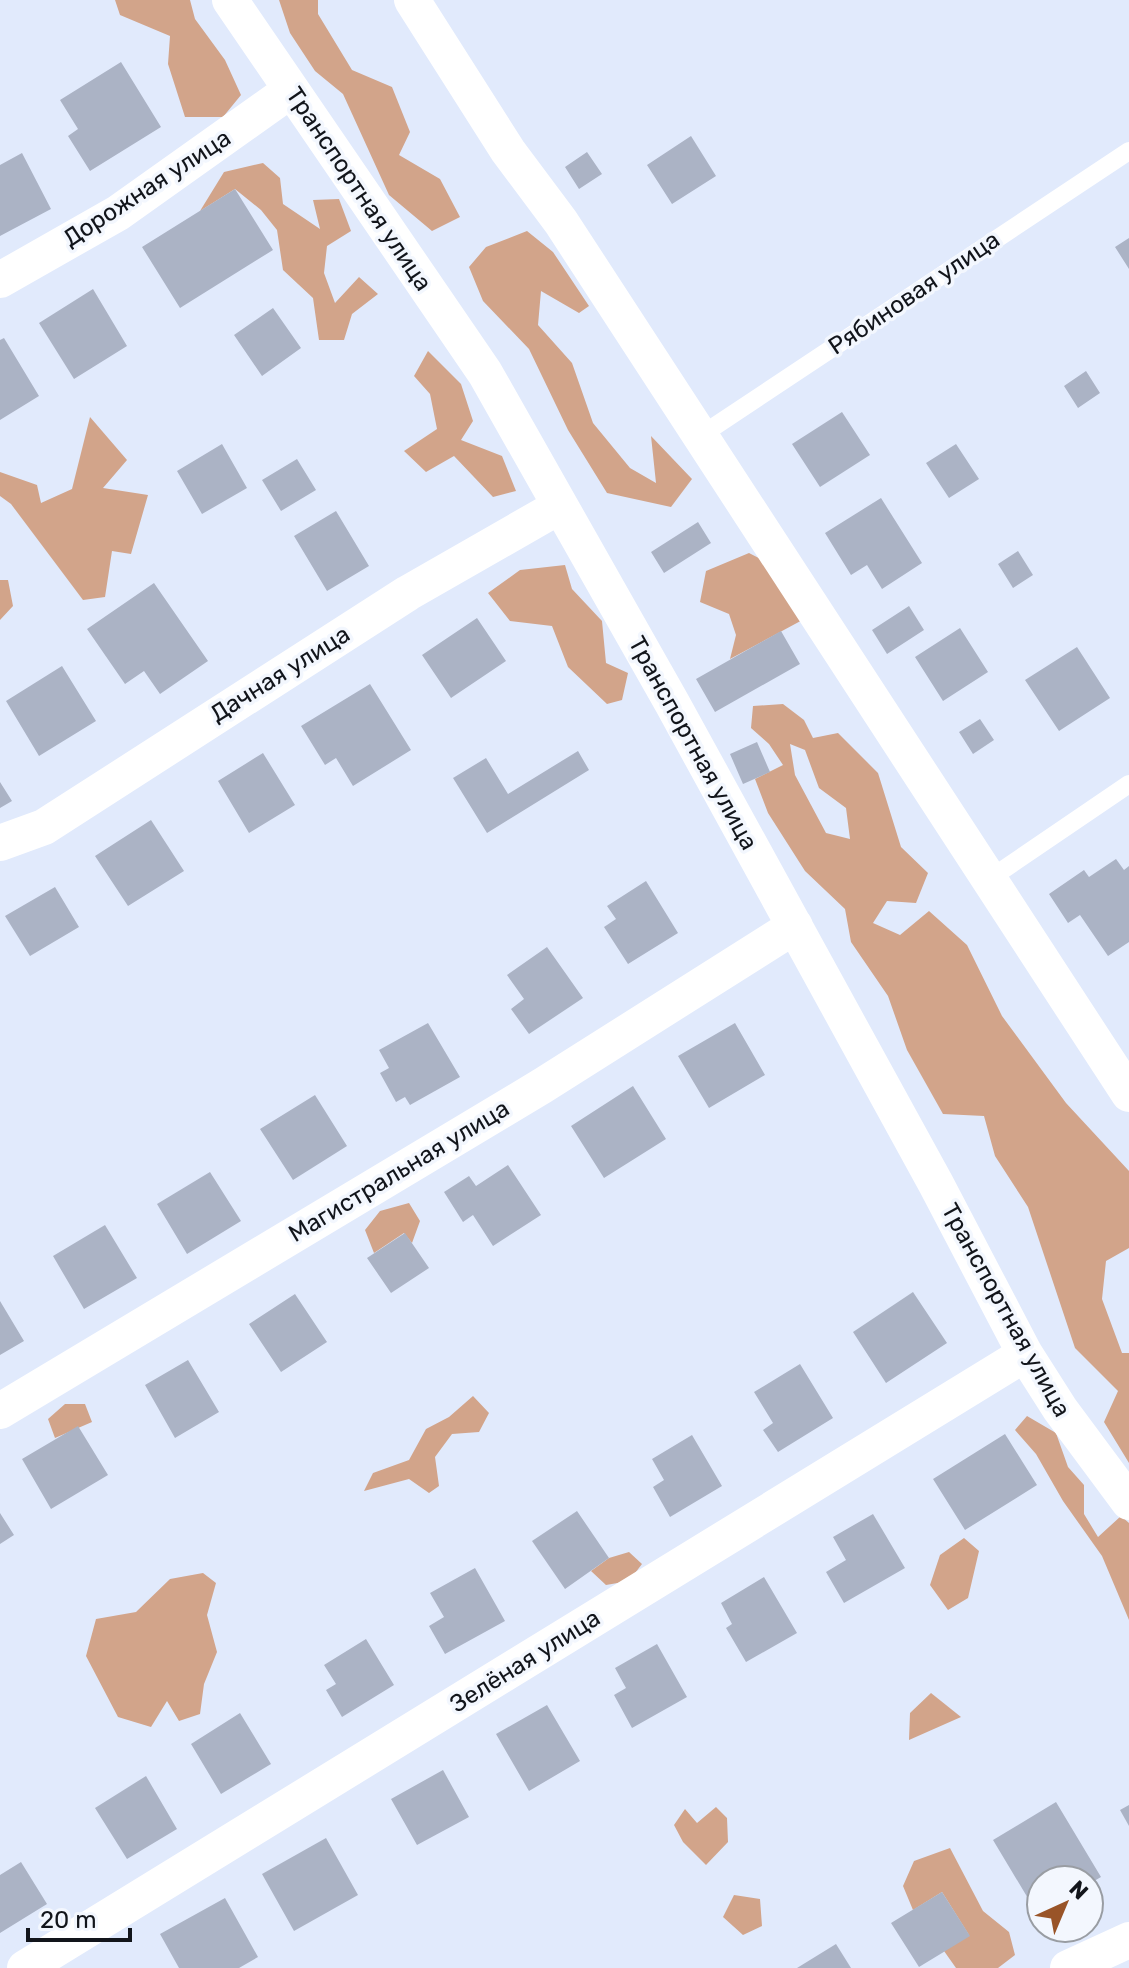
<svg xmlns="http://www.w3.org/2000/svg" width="1129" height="1968" font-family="Rubik,sans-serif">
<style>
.forest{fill:#d2a48a;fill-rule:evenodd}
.building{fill:#abb3c5}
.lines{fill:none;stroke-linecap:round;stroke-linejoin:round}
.service{stroke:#fff;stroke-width:18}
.minor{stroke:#fff;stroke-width:36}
.labels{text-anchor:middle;stroke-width:7;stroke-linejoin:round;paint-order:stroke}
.street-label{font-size:24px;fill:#12151b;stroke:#f3f7fe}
</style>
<rect width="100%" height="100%" fill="#e1eafc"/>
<path class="forest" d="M115,0H190L195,19L225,60L241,95L223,117H185L168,64L170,36L120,15Z
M279,0H318V14L352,70L392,87L410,132L399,155L440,179L460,217L432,231L389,195L343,94L315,71L290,33Z
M263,163L280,178L283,204L320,229L313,200L339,199L351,231L327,246L324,273L335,303L359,277L378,294L352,314L344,340H319L313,298L283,270L277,230L261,210L235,189L200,211L224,172Z
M527,231L553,252L589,306L579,313L541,291L538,325L572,363L593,423L630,468L656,483L651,436L692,479L671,507L607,493L568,430L529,349L483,301L469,267L486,247Z
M428,351L461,384L473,421L461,440L502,456L516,491L493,497L454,456L426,472L404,451L437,429L430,394L414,376Z
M90,417L127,460L103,488L148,495L131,554L112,551L105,597L83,600L11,504L0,496V472L37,485L41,503L72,489Z
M749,553L780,569L808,617L730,659L736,635L729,614L700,602L706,571Z
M565,565L572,589L602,621L606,663L628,673L622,700L607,704L568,667L552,626L510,621L488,593L520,570Z
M0,580H8L13,606L0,620Z
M783,704L804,720L813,738L838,733L878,773L901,847L928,873L916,903L887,901L873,923L900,935L929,911L967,945L1002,1016L1066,1103L1129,1171V1248L1106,1261L1102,1299L1122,1353H1129V1463L1104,1422L1118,1391L1075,1348L1028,1207L995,1156L984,1116L943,1114L907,1050L888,996L851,942L845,909L805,871L768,813L755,779L783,765L769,744L751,728L753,706ZM790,744L805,750L819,788L846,808L850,839L826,833L795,775Z
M409,1203L420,1221L412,1243L404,1233L374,1253L365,1230L380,1211Z
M473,1396L489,1413L479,1432L452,1434L435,1457L439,1486L429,1493L409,1479L364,1491L373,1473L409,1460L426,1429L449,1417Z
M65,1404H85L92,1422L55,1438L48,1419Z
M1027,1416L1056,1433L1068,1467L1084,1485V1514L1098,1537L1121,1516L1129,1523V1620L1102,1556L1063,1501L1036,1454L1015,1430Z
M964,1538L979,1551L968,1598L948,1610L930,1585L940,1555Z
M629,1552L642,1564L629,1581L606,1585L591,1571L609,1558Z
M203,1573L216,1583L207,1615L217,1652L204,1684L200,1714L179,1721L167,1701L151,1727L118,1717L86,1656L96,1619L136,1612L170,1579Z
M931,1693L961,1717L909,1740L910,1713Z
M716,1807L727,1818L728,1842L706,1865L683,1842L674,1825L685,1809L697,1823Z
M950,1848L983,1911L1009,1932L1015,1955L998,1968H956L944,1951L969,1935L942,1892L913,1910L903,1886L914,1861Z
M734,1895L760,1899L762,1926L743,1935L723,1917Z"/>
<path class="building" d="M121,62L161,127L90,171L68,136L78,129L60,100Z
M691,136L716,176L672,204L647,165Z
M587,152L602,174L579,189L565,167Z
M22,153L51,209L0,236V165Z
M235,189L273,250L180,308L142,247Z
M1129,238V269L1115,247Z
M93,289L127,346L74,379L39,323Z
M273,308L301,348L262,376L234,335Z
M4,338L39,396L0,420V340Z
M1086,371L1100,393L1078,408L1064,386Z
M842,412L870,455L820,487L792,444Z
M222,444L247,488L202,514L177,471Z
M956,444L979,479L949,498L926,463Z
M297,459L316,490L281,511L262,480Z
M881,498L922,563L882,589L867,565L851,575L825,533Z
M336,511L369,566L327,591L294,536Z
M698,522L711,543L664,573L651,552Z
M1018,551L1033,575L1013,588L998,564Z
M154,583L208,661L160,694L144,671L125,684L87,629Z
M909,606L924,630L887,654L872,630Z
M477,618L506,661L451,698L422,655Z
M960,628L988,672L943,701L915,657Z
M781,631L800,664L715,712L696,679Z
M1077,647L1110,698L1059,731L1025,680Z
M62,666L96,721L39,756L6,701Z
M370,684L411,750L353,786L336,758L325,765L301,726Z
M980,719L994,740L973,754L959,732Z
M757,742L770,772L743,784L730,754Z
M578,751L589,770L487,833L453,778L486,758L508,794Z
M263,753L295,805L249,833L218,781Z
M0,782L12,801L0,808Z
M151,820L184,871L128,906L95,856Z
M1116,859L1124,870L1129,866V942L1108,956L1080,915L1068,923L1049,894L1084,870L1089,877Z
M646,881L678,933L628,964L604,927L616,919L607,906Z
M55,887L79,927L30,956L5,916Z
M547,947L583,998L529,1034L511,1009L524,999L507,975Z
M428,1023L460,1077L410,1105L405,1097L396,1102L380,1073L389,1068L379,1050Z
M735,1023L765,1075L709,1108L678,1056Z
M633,1086L666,1139L604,1178L571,1126Z
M315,1095L347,1146L293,1180L260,1129Z
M508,1165L541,1215L493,1246L473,1215L463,1222L444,1192L469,1176L476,1186Z
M210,1172L241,1221L187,1254L157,1204Z
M105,1225L137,1278L84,1309L53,1256Z
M405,1233L429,1268L391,1293L367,1258Z
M913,1292L947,1343L886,1383L853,1332Z
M295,1294L327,1342L281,1372L249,1324Z
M0,1301L24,1341L0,1355Z
M188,1360L219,1412L175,1438L145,1385Z
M800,1364L833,1418L778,1452L763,1430L773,1423L754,1392Z
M78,1426L108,1475L51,1509L22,1459Z
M1005,1434L1037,1485L965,1530L933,1479Z
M692,1435L722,1486L670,1517L653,1487L664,1480L652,1459Z
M577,1511L609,1558L565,1589L532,1541Z
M0,1513L14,1535L0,1544Z
M873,1514L905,1568L844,1603L826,1572L846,1560L833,1537Z
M475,1568L505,1621L445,1654L429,1626L444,1617L430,1593Z
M764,1577L797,1633L746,1662L726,1628L732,1624L721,1603Z
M366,1639L394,1685L342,1717L326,1690L336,1684L324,1665Z
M657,1644L687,1697L632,1728L614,1695L626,1688L615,1668Z
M547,1705L580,1761L529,1791L496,1734Z
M240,1713L271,1764L221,1794L191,1744Z
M443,1770L469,1817L417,1845L391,1799Z
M146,1776L177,1829L127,1859L95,1808Z
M1056,1802L1101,1877L1089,1884V1880H1041L1038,1915L993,1840Z
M1129,1805V1826L1120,1810Z
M326,1838L358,1895L294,1931L262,1874Z
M21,1862L47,1904L0,1933V1875Z
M942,1892L970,1936L919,1967L891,1923Z
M225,1898L258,1957L239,1968H179L160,1934Z
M836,1944L851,1968H797Z"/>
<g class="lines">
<path class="service" d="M700,436L1129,151
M988,880L1129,784"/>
<path class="minor" d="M230,0L485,373L672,703L936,1184L1025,1354L1060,1409L1129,1502
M412,0L508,151L561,222L1129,1094
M0,280L118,213L291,90
M0,843L44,827L408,593L560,506
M0,1411L542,1086L795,926
M25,1968L1025,1354
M1068,1968L1129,1940"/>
</g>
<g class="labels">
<g class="street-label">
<text transform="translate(147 188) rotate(-33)" y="8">Дорожная улица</text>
<text transform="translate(359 189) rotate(56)" y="8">Транспортная улица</text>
<text transform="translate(914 293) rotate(-34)" y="8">Рябиновая улица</text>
<text transform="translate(280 674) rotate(-32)" y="8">Дачная улица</text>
<text transform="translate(693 743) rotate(61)" y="8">Транспортная улица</text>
<text transform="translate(399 1171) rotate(-31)" y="8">Магистральная улица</text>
<text transform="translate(1006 1310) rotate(61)" y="8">Транспортная улица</text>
<text transform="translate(525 1661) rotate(-32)" y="8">Зелёная улица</text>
</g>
</g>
<g transform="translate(1065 1904) rotate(44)"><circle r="38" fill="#f3f7fe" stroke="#999da3" stroke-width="2"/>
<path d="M0-6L14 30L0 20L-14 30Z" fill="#995428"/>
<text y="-12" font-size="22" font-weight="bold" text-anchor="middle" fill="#12151b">N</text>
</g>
<path d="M28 1928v12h102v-12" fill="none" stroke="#12151b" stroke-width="4"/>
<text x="40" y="1928" font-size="24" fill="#12151b" stroke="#f3f7fe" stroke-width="6" paint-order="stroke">20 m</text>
</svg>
